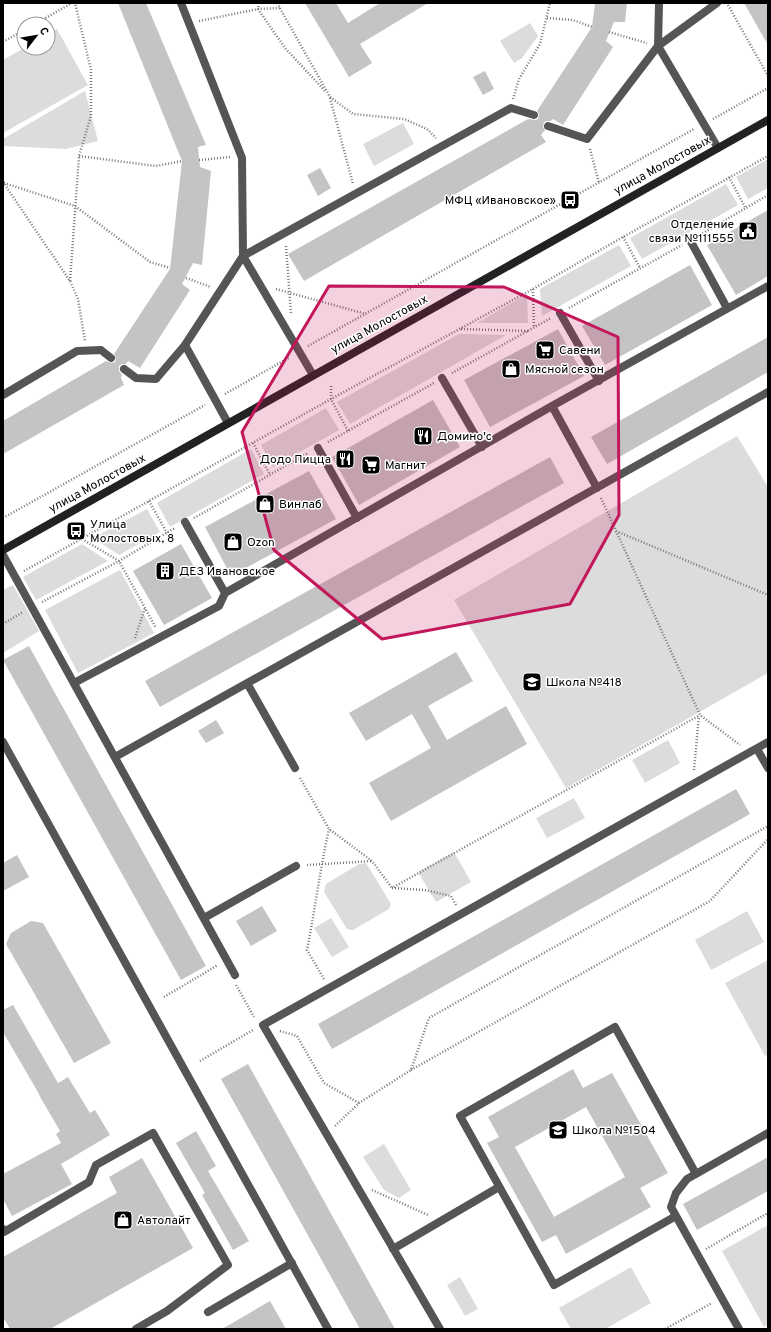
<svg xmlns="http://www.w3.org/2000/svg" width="771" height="1332" font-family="Overpass,sans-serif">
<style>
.green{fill:#dcdcdc}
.building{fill:#c4c4c4;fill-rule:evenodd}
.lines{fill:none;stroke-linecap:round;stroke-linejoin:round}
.path{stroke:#777;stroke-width:2.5;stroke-dasharray:1 2;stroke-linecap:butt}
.lane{stroke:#555;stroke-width:8}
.street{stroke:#555;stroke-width:8}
.secondary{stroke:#222;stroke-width:8}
.marked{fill:#c2185b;fill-opacity:0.2;stroke:#c2185b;stroke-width:3;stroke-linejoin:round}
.labels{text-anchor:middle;stroke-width:3;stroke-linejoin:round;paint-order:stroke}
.street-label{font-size:12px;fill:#000;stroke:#fff}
.poi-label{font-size:12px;fill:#000;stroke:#fff;text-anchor:start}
</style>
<rect width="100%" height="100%" fill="#fff"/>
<path class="green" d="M530,23L538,36L522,58L514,63L500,41Z
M57,29L88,85L3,133V60L24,48H48V34Z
M85,91L98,141L66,149L3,146V139Z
M403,123L414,144L374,166L363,144Z
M768,159V188L748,199L736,177Z
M726,184L738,205L642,259L630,238Z
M619,245L631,266L542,316L540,289Z
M527,294L528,323H477Z
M459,334L506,335L350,424L337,402Z
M326,408L339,430L273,467L261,445Z
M737,436L768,487V673L566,788L454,600Z
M251,449L264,474L170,527L157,503Z
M147,509L160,532L119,555L93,538Z
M82,544L108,561L36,600L23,577Z
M120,570L154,633L78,673L45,610Z
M13,585L39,631L3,653V590Z
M668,740L680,763L645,783L632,760Z
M574,798L585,818L547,838L536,818Z
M454,852L471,882L436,902L418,872Z
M366,863L391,904L389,909L353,930L347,929L324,892L326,884L359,864Z
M747,911L764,942L711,970L695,940Z
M331,918L349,947L332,957L314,928Z
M768,960V1054L765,1056L725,983Z
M384,1144L411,1190L399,1198L384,1190L363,1157Z
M768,1225V1324L764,1327L722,1251Z
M631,1267L651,1303L605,1329H571L559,1308Z
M460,1277L478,1309L465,1316L447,1285Z"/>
<path class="building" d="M118,3H146L206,145L198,147L200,167L211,171L202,265L193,263L182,284L190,290L140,368L128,361L126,364H122L119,366V371L122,375L121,378L124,385L3,454V421L106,361L111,363L115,362L116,358L114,354L170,269L182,161Z
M305,3H336L348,23L380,3H428L360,44L372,63L349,77Z
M595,3H627L625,22H614L606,41L613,47L563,125L553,119L551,121H547L544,122L543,127L545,130L541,135L546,142L304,281L288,254L528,119L535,120L538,119L539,114L537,111L592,27Z
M744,3H768V45Z
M485,71L494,89L483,95L473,77Z
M320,168L331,188L318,196L307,175Z
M768,210V276L736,295L707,245Z
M690,265L712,305L605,365L582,326Z
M558,329L584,376L490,427L464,380Z
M768,337V372L607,464L591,437Z
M433,400L460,447L359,505L332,457Z
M550,457L564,483L160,707L145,681Z
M309,471L336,519L231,576L205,527Z
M181,544L212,598L164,625L133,571Z
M29,646L206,966L181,980L3,660Z
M456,652L473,681L428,706L447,740L506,706L527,744L391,821L369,783L431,748L412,714L366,741L349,713Z
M216,720L224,733L206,743L198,731Z
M736,789L750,814L332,1049L318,1024Z
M17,855L29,877L3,891V863Z
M262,906L277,931L251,946L236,921Z
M31,921L43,923L111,1043L74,1063L6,944L11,933Z
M13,1005L58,1083L68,1077L90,1113L95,1110L110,1135L61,1164L72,1184L12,1216L3,1199V1174L61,1143L56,1134L60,1131L39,1095V1094L3,1032V1010Z
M248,1064L395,1329H360L221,1079Z
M573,1069L583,1088L612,1073L668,1173L640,1188L651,1207L566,1254L556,1235L542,1242L487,1143L499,1137L488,1117ZM586,1107L625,1177L554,1217L515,1147Z
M196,1131L216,1166L208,1171L249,1241L233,1250L202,1195L205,1193L176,1143Z
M768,1157V1191L697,1230L683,1204Z
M142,1158L193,1248L50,1329H10L3,1317V1257L117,1193L109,1177Z
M270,1301L286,1329H222Z"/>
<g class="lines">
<path class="path" d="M259,3L258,9L285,48L326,92
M277,3L330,97L353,114L404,119L427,129L436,138
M728,5L768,76
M547,18L573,20L592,27
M199,21L258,9L280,8
M35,24L72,3
M609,32L647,43
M3,42L24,30
M330,98L353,184
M513,99L519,79L540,44L550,3
M713,119L768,88
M590,149L599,183
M79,156L156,166L182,161
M199,160L231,157
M729,177L746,209
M3,182L70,281L78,299L85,341
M4,183L75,206L150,262L170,268
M700,235L768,195
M623,237L640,268
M286,246L291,314
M186,278L211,287
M70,281L79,156L91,116V70L75,3
M276,289L366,314
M533,289L534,327
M569,308L682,245
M461,329L528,331
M308,346L694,129
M452,373L551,318
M331,386V399L348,431
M225,394L290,357
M328,442L434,383
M253,443L270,475
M601,498L700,715L740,745
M149,501L167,533
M3,518L205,405
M194,518L308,453
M616,531L768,595
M82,539L119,561L156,628
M24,571L331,399L533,289L623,237L768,156
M42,602L119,561L175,528
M3,624L23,612
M135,638L145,608
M694,770L699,716
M300,778L329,829L372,861L392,888
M307,865L372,861
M456,905L451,896L425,890L392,888L700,715
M324,979L307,950C315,910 320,869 329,829
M236,985L254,1017
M164,997L218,965
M280,1031L297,1036L324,1083L359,1103
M200,1061L253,1030
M411,1070L710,901L768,839
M335,1126L359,1103L411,1070L429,1018L768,826
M372,1190L428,1215
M706,1249L768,1213
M665,1329L712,1303"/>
<path class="lane" d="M181,3L242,158L243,256L313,375
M659,3L658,46L718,148
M548,126L587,139L658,46L717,3
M690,240L727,308
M560,313L599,381
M185,345L228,423
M124,369L136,378L156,379L185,345L243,256L511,108L534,115
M442,378L482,447
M3,395L77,351L101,350L111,358
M552,406L597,488
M318,448L357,518
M185,522L225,593
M3,555L235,975
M74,683L219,606L225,593L552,406L768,286
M247,683L295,768
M757,749L768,768
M115,757L768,392
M204,918L296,866
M676,1216L554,1285L460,1116L615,1027L696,1174
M3,1229L4,1232L89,1182L96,1165L153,1133L228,1265L167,1311L136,1329
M393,1249L499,1187
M208,1312L292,1263
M440,1329L263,1025L768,742
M739,1329L671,1207L676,1193L687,1179L768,1133"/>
<path class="street" d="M3,742L328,1329"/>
<path class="secondary" d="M3,550L768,120"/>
</g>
<path class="marked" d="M329,286L504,287L618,337L619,515L570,604L382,639L274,550L242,432Z"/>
<defs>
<symbol id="bus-square" viewBox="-11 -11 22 22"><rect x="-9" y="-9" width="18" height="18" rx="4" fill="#000" stroke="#fff"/><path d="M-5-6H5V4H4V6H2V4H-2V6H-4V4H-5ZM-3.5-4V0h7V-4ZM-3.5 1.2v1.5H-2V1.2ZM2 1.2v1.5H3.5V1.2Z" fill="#fff"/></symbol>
<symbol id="civic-square" viewBox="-11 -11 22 22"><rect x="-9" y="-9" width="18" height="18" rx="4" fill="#000" stroke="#fff"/><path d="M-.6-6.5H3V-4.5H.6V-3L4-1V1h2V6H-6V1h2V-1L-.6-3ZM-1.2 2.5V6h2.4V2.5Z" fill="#fff"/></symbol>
<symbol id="supermarket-square" viewBox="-11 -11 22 22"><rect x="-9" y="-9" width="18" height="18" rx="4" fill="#000" stroke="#fff"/><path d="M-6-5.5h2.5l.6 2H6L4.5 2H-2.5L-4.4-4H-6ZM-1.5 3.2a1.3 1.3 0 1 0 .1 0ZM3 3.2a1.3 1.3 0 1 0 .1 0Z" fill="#fff"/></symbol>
<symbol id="shop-square" viewBox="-11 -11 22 22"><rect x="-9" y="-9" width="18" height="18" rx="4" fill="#000" stroke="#fff"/><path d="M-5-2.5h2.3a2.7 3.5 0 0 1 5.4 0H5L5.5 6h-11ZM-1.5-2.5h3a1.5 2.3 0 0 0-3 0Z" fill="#fff"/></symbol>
<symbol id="restaurant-square" viewBox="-11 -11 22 22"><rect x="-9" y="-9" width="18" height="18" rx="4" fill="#000" stroke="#fff"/><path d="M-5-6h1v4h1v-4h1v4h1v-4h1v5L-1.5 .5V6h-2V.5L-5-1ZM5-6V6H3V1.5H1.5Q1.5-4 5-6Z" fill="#fff"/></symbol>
<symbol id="building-square" viewBox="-11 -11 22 22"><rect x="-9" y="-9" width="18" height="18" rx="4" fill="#000" stroke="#fff"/><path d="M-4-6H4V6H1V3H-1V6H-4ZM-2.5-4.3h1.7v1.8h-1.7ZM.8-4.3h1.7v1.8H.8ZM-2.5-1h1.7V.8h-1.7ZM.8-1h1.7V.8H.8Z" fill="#fff"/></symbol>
<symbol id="school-square" viewBox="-11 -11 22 22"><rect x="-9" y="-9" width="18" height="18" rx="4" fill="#000" stroke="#fff"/><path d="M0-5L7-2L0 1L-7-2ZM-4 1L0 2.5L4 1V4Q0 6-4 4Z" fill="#fff"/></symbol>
</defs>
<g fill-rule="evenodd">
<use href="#bus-square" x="559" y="189" width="22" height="22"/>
<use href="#civic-square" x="737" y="220" width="22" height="22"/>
<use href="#supermarket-square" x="534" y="339" width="22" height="22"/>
<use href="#shop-square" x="500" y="358" width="22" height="22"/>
<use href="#restaurant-square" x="412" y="425" width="22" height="22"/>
<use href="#restaurant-square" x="334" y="448" width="22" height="22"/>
<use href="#supermarket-square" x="360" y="454" width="22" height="22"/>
<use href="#shop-square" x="254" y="493" width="22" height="22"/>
<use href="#bus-square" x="65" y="520" width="22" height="22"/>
<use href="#shop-square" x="222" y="531" width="22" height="22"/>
<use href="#building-square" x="154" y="560" width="22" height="22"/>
<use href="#school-square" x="521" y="671" width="22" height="22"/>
<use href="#school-square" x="547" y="1119" width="22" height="22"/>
<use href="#shop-square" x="112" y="1209" width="22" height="22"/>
</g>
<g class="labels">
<g class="street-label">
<text transform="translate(662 165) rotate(-29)" y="4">улица Молостовых</text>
<text transform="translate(379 324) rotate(-29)" y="4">улица Молостовых</text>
<text transform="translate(97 483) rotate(-29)" y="4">улица Молостовых</text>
</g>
<g class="poi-label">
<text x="556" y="204" text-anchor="end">МФЦ «Ивановское»</text>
<text x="734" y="228" text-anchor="end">Отделение<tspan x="734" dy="14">связи №111555</tspan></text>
<text x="559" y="354">Савени</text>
<text x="525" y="373">Мясной сезон</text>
<text x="437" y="440">Домино'c</text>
<text x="331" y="463" text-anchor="end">Додо Пицца</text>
<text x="385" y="469">Магнит</text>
<text x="279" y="508">Винлаб</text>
<text x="90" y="528">Улица<tspan x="90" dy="14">Молостовых, 8</tspan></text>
<text x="247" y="546">Ozon</text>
<text x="179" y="575">ДЕЗ Ивановское</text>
<text x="546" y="686">Школа №418</text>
<text x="572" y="1134">Школа №1504</text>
<text x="137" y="1224">Автолайт</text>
</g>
</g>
<rect width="771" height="1332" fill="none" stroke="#000000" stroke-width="8"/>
<g transform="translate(36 36) rotate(59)"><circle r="19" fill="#ffffff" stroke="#999999"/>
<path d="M0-3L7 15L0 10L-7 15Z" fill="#000000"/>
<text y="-6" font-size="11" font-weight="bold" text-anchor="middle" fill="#000000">С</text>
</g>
</svg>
